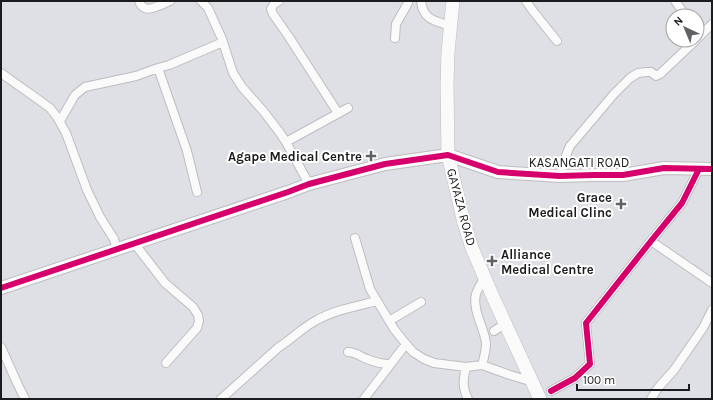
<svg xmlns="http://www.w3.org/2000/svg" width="713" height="400" font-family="Karla,sans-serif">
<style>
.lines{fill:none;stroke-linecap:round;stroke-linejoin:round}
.street-casing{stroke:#bcbdc0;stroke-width:10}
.secondary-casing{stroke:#bcbdc0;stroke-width:14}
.primary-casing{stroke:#bcbdc0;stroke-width:14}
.street{stroke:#fafafb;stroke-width:8}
.secondary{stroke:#fafafb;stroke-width:12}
.primary{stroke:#fafafb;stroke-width:13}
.cycleway-casing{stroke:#fff;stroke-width:8}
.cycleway{stroke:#d6006c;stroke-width:6}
.poi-dot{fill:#606164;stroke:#fff;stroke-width:1.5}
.labels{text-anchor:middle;stroke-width:4;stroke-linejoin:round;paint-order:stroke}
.poi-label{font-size:13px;font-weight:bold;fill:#1b1c1e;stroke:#fff;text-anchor:end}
.street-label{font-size:13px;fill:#1b1c1e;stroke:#fff}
</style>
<rect width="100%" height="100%" fill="#dfe0e5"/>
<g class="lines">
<defs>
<path id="street" d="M139,1C140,4 142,7 145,8C150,11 165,3 170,1
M201,1L208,8L222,39L233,73L242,87L264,112L280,133L286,142L309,184
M279,1L274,4L271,9L273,14L289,37L338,113
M421,1C423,20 435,21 451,26
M526,1L533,11L557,41
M675,1L686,16
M395,38L396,24L408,3
M697,39L712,24
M158,68L187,151L197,192
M1,73L39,100L50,108L57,117L66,133L87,190L100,217L114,239L117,250
M60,121L75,95L85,87L136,76L158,68L169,65L223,42
M286,142L348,108
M560,176L567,153L570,146L614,94L630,78L638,73L647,72H651L656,76L660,74L696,40
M355,238L370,289L394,329L406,344L413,352L424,359L434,363L466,367L482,365L510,375L533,382
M651,241L712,283
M134,243L165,283L193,307L198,315L199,321L197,328L166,363
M389,321L421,302
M494,331L500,327
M1,347L18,385L25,399
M348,352C356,352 361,357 367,359C374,362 383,364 390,364
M482,365C484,358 486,350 486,343C484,327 472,310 476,294C478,288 482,282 485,277
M466,367C463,380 462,387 468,399
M551,391L575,378L590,364L586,323L651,241L682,203L699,169
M221,399L279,347C292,339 303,327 317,320C335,310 357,306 377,301
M364,399L406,344
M651,399L658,388L674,370L703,328L712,310"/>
<path id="secondary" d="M1,288L288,192L309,184L385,164L448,155L498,172L560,176L594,175H623L664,168L712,169"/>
<path id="primary" d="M453,1L448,52L447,84L448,155L464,223L472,248L493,297L540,399"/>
</defs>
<use href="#street" class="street-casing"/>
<use href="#secondary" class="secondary-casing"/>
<use href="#primary" class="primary-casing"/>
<use href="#street" class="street"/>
<use href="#secondary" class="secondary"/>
<use href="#primary" class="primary"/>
<defs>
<path id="cycleway" d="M1,288L288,192L309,184L385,164L448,155L498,172L560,176L594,175H623L664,168L712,169
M551,391L575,378L590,364L586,323L651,241L682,203L699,169"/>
</defs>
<use href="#cycleway" class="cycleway-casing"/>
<use href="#cycleway" class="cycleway"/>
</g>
<g class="poi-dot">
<path d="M369 150h4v4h4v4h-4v4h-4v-4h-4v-4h4z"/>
<path d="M619 198h4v4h4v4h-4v4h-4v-4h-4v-4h4z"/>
<path d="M490 255h4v4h4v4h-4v4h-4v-4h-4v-4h4z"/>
</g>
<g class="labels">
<g class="poi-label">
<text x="362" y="161">Agape Medical Centre</text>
<text x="612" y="202">Grace<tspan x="612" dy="15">Medical Clinc</tspan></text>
<text x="501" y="259" text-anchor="start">Alliance<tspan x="501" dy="15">Medical Centre</tspan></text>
</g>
<g class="street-label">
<text x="579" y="167">KASANGATI ROAD</text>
<text transform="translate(462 207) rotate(75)" y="5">GAYAZA ROAD</text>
</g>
</g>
<rect width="713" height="400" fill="none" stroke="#1b1c1e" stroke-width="4"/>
<g transform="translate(685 28) rotate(316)"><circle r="19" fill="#ffffff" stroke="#a4a4a5"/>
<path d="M0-3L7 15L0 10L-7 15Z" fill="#606164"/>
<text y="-6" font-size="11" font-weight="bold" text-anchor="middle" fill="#1b1c1e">N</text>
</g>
<path d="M577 384v6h112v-6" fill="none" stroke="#1b1c1e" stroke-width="2"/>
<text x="583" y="384" font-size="12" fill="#1b1c1e" stroke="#ffffff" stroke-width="3" paint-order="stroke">100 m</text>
</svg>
